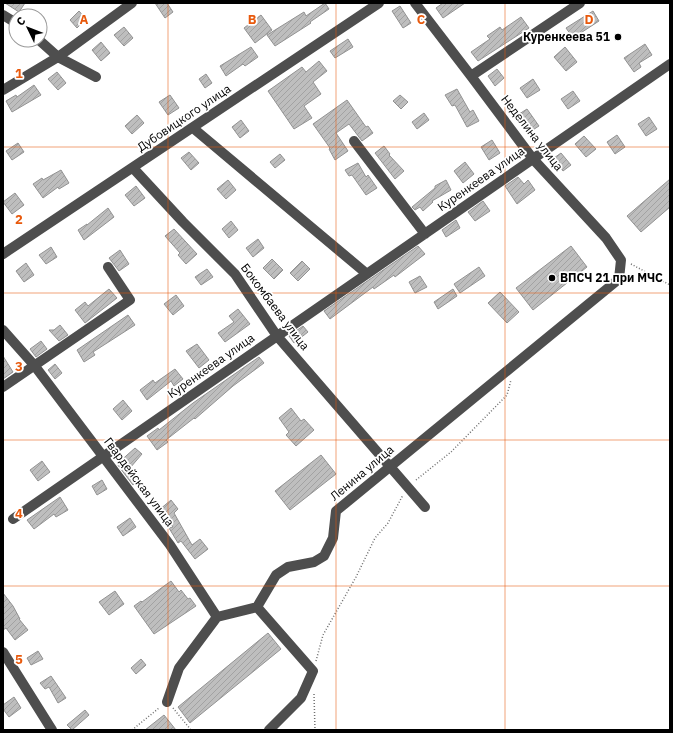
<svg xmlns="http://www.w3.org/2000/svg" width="673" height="733" font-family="'IBM Plex Sans',sans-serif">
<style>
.building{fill:url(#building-hatch);stroke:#929292}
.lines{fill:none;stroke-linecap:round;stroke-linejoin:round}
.path{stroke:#707070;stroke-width:1.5;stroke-dasharray:1 2;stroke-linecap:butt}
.minor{stroke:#4e4e4e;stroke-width:10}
.grid{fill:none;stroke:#e8590c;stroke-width:1;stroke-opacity:0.55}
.poi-dot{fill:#000;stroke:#fff;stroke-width:1.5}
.labels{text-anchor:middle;stroke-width:3.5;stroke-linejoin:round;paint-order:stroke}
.poi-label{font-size:12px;font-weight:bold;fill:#000;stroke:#fff;text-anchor:end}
.street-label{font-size:12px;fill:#000;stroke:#fff}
.grid-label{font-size:13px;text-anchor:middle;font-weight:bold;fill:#e8590c;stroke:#fff;stroke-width:3.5;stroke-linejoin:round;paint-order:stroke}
</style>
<defs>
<pattern id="building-hatch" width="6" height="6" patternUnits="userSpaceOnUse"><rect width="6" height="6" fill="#bebebe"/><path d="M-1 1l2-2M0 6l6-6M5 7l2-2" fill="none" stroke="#a2a2a2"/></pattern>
</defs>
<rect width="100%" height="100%" fill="#fff"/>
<path class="building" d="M5,3H25L19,12Z
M155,3H167L173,12L165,18Z
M325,3L329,9L310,22L311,23L275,46L267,35L304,12L306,16Z
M443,3H465L443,18L436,8Z
M400,6L411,23L403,28L392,11Z
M79,11L86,19L77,28L70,20Z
M593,11L599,21L573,38L566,28Z
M261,15L272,30L255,43L244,28Z
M521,17L529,28L478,61L471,52L490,39L487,36L500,27L502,30Z
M124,27L133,38L124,46L114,35Z
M348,39L353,47L335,58L330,51Z
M101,42L110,53L101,61L92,50Z
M645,44L652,55L639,63L641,67L634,72L624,58Z
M251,47L258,57L245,66L243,64L226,76L220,66Z
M565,47L577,62L566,71L554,57Z
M319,61L327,71L313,82L321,94L304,106L312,118L294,129L268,91L302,67L306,72Z
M497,69L504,78L495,86L488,76Z
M57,72L66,83L58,90L48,79Z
M206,74L212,83L205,88L199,79Z
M533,79L540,90L527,98L520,88Z
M34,85L41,95L12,112L6,101L16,95L17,97Z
M457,89L470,112L473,110L479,121L467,127L455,105L452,106L445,95Z
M573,91L580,101L568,109L561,99Z
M170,95L179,108L168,115L159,102Z
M400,95L408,102L401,109L393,101Z
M347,100L366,127L368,126L373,133L362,141L349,124L336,133L348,151L335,160L329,149L330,148L313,124Z
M527,109L539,126L528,133L516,116Z
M424,113L429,120L417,129L412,122Z
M137,115L144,123L132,134L125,126Z
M649,117L657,129L646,136L638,124Z
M241,120L249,131L240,138L232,127Z
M617,135L625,147L615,154L607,142Z
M584,136L596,149L586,157L575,144Z
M492,140L500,153L489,160L481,147Z
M18,143L24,152L12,160L6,151Z
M384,146L390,154L389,155L404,171L395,179L375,153Z
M189,152L199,163L191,170L181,158Z
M561,153L571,165L563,171L554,158Z
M280,154L285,160L275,168L270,162Z
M465,162L474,174L463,183L454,171Z
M358,163L366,177L368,175L377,188L366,195L352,175L349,176L345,170Z
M61,170L69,183L59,189L58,187L43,198L33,184L42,178L43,180Z
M518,177L524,184L528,180L535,190L517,204L505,186Z
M670,179V207L641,232L627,216Z
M228,180L236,190L226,199L217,189Z
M446,180L451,190L432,201L433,202L423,211L420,207L415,210L412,207L435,188V186Z
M136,186L145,198L134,206L125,195Z
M15,193L24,205L12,214L3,202Z
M483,201L490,211L475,221L468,212Z
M108,208L114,217L84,240L78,230L87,224V225Z
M456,220L460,228L446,237L442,230Z
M231,221L238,230L229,238L222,229Z
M174,229L197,254L186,264L178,255L180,253L165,236Z
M258,239L264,248L253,257L246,248Z
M418,246L425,254L395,277L394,275L374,289L373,287L330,319L324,311Z
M571,246L587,267L533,310L516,288Z
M51,247L57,257L46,264L39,255Z
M120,250L129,264L119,271L109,258Z
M272,259L283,270L274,279L263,268Z
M302,261L310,269L298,281L290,273Z
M26,263L34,275L24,282L16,271Z
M479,267L485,276L460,293L454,284Z
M207,269L213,277L201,285L195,277Z
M420,276L427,287L415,293L409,282Z
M109,289L117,298L85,323L75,310L85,302L88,306Z
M453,289L457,296L438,309L434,302Z
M500,292L519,312L507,323L488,303Z
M176,295L184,306L173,315L164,304Z
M238,309L250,324L225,342L218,333L234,322L229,316Z
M128,315L135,325L93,352L95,355L84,362L77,350Z
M60,325L68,335L59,341L49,330H54Z
M303,326L308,332L294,343L289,336Z
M41,341L47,349L36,357L30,349Z
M197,344L209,360L199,368L186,351Z
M3,356L13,372L3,379Z
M259,357L264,363L233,386L195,419L194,418L166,440L168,442L157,450L147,436L158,428L159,430L193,403Z
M55,364L62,373L55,379L48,370Z
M175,369L183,379L174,386L171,381L147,400L140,390L153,380L155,383Z
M123,400L132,411L122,420L113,409Z
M291,408L301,421L304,419L314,430L296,446L286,435L289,432L279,418Z
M135,448L142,454L130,468L139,480L133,485L117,464Z
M321,455L336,474L290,510L275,491Z
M42,461L50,472L38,481L30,470Z
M102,480L107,489L97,495L92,486Z
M60,497L68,510L56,517L54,514L34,529L27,520Z
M171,500L178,509L174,513L192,545L200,539L208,549L195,559L181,541L178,543L169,528L173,527L159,510Z
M130,518L136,527L123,536L117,527Z
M171,581L179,592L181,590L188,599L190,598L196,606L154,634L134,606L141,601L142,602Z
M115,591L124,604L109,615L99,602Z
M3,593L13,606L20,619H19L28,630L15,640L6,628L3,630Z
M268,633L281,649L190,723L178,707Z
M38,651L43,659L31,665L27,658Z
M141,659L146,665L136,674L131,668Z
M51,676L66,698L58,703L49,687L45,689L40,683Z
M14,697L21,708L9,717L3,709V705Z
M85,710L89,715L72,730L67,725Z
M164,715L176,730H145Z"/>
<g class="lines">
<path class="path" d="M631,264L670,285
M416,480L451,452L507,395L511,380
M316,661L323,635L356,577L375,538L388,523L403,495
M314,694L315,730
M173,708L191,730
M132,730L159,708"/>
<path class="minor" d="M3,15L16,23
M39,40L58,57L96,77
M471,76L580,3
M3,90L58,57L132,3
M193,128L367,274
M354,141L425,234
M133,168L183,222L235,274L277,336L425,507
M3,254L379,3
M3,330L34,365L170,545L217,617
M3,387L130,300L108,267
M13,519L670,64
M257,607L313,671L301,698L269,730
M3,652L52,730
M167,702L179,668L217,617L257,607L276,575L288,567L314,562L324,556L333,538L336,511L619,279L621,260L606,238L533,159L471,76L415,3"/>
</g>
<path class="grid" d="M168,3V730M336,3V730M505,3V730M3,147H670M3,293H670M3,440H670M3,586H670"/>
<g class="poi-dot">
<circle cx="618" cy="37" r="4"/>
<circle cx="552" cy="278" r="4"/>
</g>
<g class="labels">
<g class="poi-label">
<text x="610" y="41">Куренкеева 51</text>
<text x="560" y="282" text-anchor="start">ВПСЧ 21 при МЧС</text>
</g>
<g class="street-label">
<text transform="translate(184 118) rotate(-34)" y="4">Дубовицкого улица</text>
<text transform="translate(532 133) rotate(52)" y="4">Неделина улица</text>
<text transform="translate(481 179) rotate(-35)" y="4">Куренкеева улица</text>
<text transform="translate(275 307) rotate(53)" y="4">Бокомбаева улица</text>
<text transform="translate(211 366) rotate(-35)" y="4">Куренкеева улица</text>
<text transform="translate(362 473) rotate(-40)" y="4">Ленина улица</text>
<text transform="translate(139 482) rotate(53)" y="4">Гвардейская улица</text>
</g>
</g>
<g class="grid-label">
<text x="84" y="24">A</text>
<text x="252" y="24">B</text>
<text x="421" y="24">C</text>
<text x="589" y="24">D</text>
<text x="19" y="78">1</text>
<text x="19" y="224">2</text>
<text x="19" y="371">3</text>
<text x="19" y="518">4</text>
<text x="19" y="664">5</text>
</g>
<rect width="673" height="733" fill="none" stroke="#000000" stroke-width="8"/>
<g transform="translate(28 28) rotate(313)"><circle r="19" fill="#ffffff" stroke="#999999"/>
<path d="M0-3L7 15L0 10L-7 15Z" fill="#000000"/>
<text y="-6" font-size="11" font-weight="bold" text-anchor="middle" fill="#000000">С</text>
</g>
</svg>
